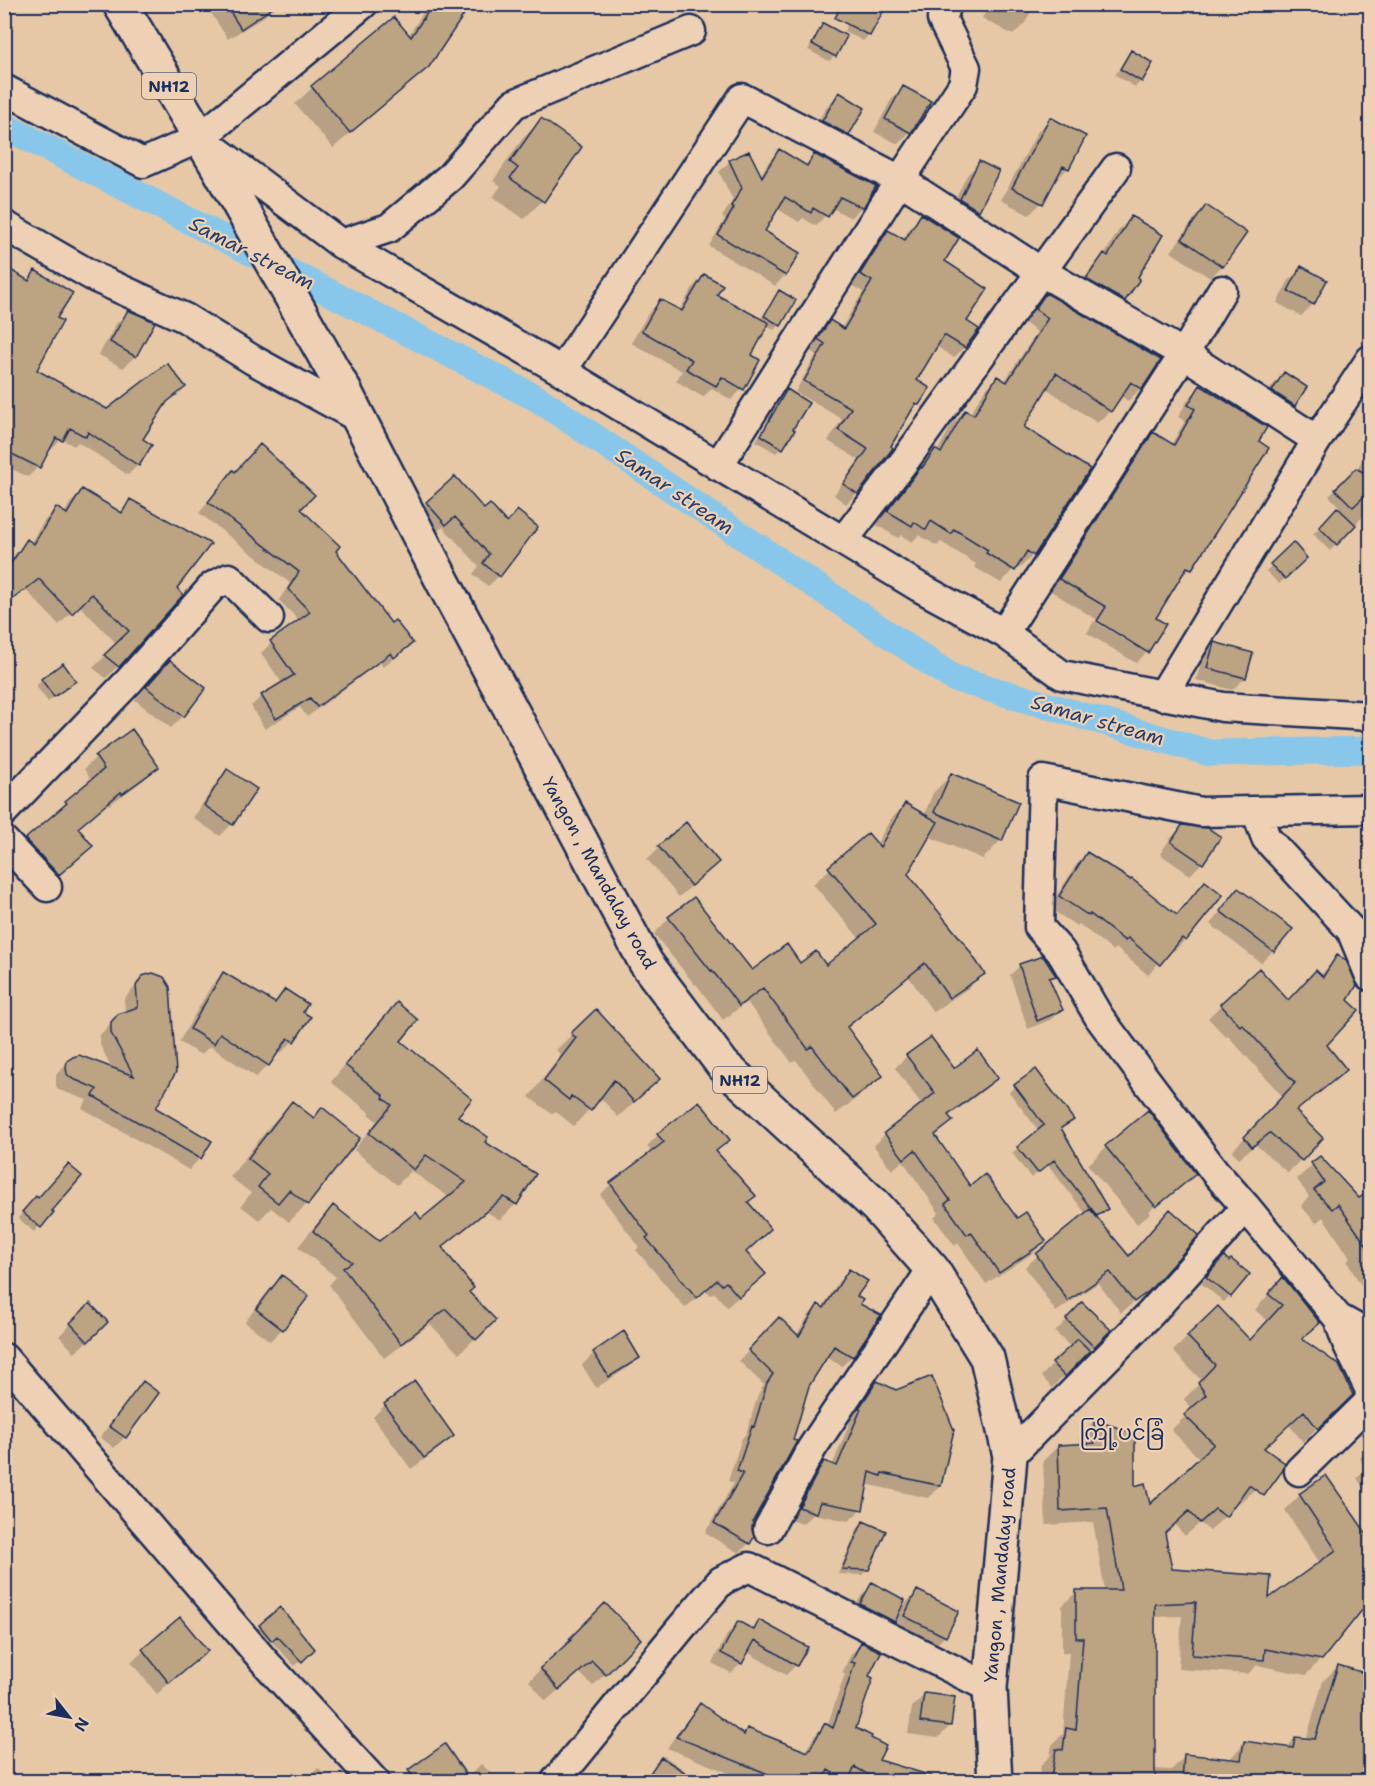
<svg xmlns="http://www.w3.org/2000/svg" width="1375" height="1786" font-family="'Shantell Sans','Noto Sans Myanmar',sans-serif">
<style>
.shadow{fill:#0003}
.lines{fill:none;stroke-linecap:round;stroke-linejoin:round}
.canal{stroke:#88c7e9;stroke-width:27}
.building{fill:#bca381;stroke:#1b2f5e;stroke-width:1.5}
.minor-casing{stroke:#1b2f5e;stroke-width:33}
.highway-casing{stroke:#1b2f5e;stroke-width:38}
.minor{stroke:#eed1b4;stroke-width:28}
.highway{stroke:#eed1b4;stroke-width:33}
.labels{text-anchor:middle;stroke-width:4.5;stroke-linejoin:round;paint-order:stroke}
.shield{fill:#eed1b4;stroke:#5a6078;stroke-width:1.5}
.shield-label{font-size:16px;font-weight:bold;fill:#1b2f5e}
.street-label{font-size:18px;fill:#1b2f5e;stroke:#eed1b4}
.water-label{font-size:20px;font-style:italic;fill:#263e6c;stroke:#eed1b4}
.quarter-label{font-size:21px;fill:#1b2f5e;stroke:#eed1b4}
</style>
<rect width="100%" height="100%" fill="#e6c8a6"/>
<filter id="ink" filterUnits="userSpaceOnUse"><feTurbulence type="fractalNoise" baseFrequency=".0167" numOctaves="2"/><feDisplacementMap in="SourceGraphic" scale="12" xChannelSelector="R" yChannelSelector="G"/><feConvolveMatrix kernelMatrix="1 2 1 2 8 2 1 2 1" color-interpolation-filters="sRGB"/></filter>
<g filter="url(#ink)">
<path class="shadow" d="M205,4H276L265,16L228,39Z
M429,4H469L428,66L410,83L333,148L295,104L312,88L394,19L408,36Z
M859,4H885L869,35L863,41L844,31Z
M990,4H1035L1025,23L1013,35L982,18Z
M823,25L835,56L829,61L808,50L818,31Z
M1131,52L1141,81L1135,87L1115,75Z
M903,88L910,132L898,144L874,132L891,100Z
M839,94L847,134L835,146L811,133L827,106Z
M1050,119L1068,168L1056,180L1054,179L1041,203L1029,215L1001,200L1038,131Z
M541,120L542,201L524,219L493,197L501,186L493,181L523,138Z
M780,151L805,166L815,156L861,207L851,218L832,208L816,226L803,218L799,222L776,208L762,232L785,275L775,286L709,246L725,219L722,217L733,200L719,172L730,161L760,176L769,161Z
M979,163L997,171L977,210L965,222L949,212L967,175Z
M1206,207L1245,233L1222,266L1210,278L1171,252L1194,219Z
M922,216L943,261L965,321L964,347L954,358L936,346L915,380L918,404L908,414L889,447L891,449L857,493L846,504L834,495L859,460L828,441L842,419L795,392L816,355L809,350L820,332L831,322L841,329L863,292L851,285L878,242L888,232L903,240L911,226Z
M1131,218L1124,300L1112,312L1076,291L1092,267L1104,255L1119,230Z
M4,268L27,281L35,272L55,319L35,370L107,411L184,387L162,406L141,439L150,446L138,465L128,475L78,442L74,446L62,439L51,450L48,449L38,467L28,477L4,465Z
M1301,268L1313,304L1301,316L1277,303L1289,280Z
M704,275L715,295L760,320L780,292V325L774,330L766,326L750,356L742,389L731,400L712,388L703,397L676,381L682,371L631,343L649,312L661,301L679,311L693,287Z
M1046,295L1141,388L1128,401L1120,395L1110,411L1097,423L1046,388L1022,428L1033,555L1020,568L1016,566L1001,583L974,567L976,564L941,542L937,546L919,535L912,542L901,535L898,538L875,524L922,464L935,451L937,452L952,424L965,412L970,414L984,391L997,378L1004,382L1037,332L1023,322Z
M128,312L135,356L123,368L99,355L116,324Z
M1284,374L1294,405L1282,417L1261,404L1272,386Z
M1200,387L1211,537L1190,568L1179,580L1178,579L1154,619L1164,625L1146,653V650L1049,590L1142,445L1153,434L1171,445L1185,421L1178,417L1189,398Z
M787,391L782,448L776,453L756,441L769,419L768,418Z
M1370,445V509L1330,551L1313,534L1340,507L1329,496L1357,469Z
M233,472L299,509L334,550L391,625L411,643L383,667L380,662L307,717L300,707L265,729L251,706L262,696L282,683L261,653L271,643L300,622L279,600L290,583L199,513Z
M83,491L119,513L130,501L209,544L118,666L106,678L93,668L117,644L79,605L59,625L26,590L4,607V554L10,560L27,541L30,544L44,521L56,509L64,514L70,503Z
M427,503L484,511L506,523L517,512L499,576L488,586L473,574L479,566L443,527L434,534L417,514Z
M1292,545L1305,558L1279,584L1266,571Z
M1094,621L1146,653L1136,663L1087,633Z
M4,624L10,630L4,635Z
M1215,644L1251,654L1245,678L1232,690L1196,680L1203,656Z
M158,674L183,716L171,728L135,700Z
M42,680L74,681L48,702L36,686Z
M131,731L157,767L145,779L109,805L108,803L76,829L79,858L46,886L14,852L55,815L66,802L92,781L84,769L96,757Z
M228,771L232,824L220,836L193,818L216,783Z
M951,775L1001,840L983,859L928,836L906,874L983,974L967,989L933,1012L909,977L847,1028L881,1076L866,1091L836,1114L796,1060L792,1063L747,1002L723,1020L696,984L695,985L654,934L669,918L694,899L752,972L800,965L826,967L860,939L813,884L868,835L876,845L890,820L905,805L924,815L933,793Z
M685,824L705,874L679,897L647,859Z
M1183,827L1202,863L1190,875L1160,854L1170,839Z
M1087,854L1176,916L1205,883L1185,940L1174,951L1171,949L1148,975L1116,948L1113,951L1079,924L1077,926L1049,908L1076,865Z
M1239,890L1273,951L1261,963L1210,924Z
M1337,957L1325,1045L1345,1070L1295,1113L1321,1138L1288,1173L1256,1145L1239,1158L1232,1151L1283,1097L1228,1036L1226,1037L1208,1018L1221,1005L1288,1002L1320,976Z
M1020,966L1054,976L1049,981L1061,1009L1052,1019L1028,1029L1010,975Z
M223,974L273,1003L285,991L301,1012L309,1018L293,1041L281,1053L277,1051L268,1065L256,1077L210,1046L201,1055L179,1042L211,986Z
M143,978L154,1108L200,1158L189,1170L82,1108L87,1100L59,1090L56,1086V1074L68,1062L113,1070L100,1045V1035L118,1015L125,1013L124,999Z
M397,1005L399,1041L456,1117L483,1143L516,1204L500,1220L487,1212L442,1248L467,1293L494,1320L459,1354L430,1324L384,1358L329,1285L336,1277L298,1247L318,1222L334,1207L379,1243L421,1221L449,1197L411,1171L397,1185L354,1150L377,1121L368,1114L370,1113L331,1082L381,1020Z
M596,1011L642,1095L618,1117L600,1097L574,1126L555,1111L552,1114L529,1097L561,1055L556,1050Z
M930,1039L954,1070L996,1078L984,1090L948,1117L951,1121L934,1137L970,1188L1045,1241L1033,1253L986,1284L958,1243L955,1246L934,1218L939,1213L903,1161L892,1170L874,1146L885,1134L922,1105L895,1068L907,1056Z
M1035,1071L1072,1120L1060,1129L1106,1209L1096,1218L1128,1257L1148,1290L1121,1313L1098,1283L1056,1312L1025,1267L1086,1214L1048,1165L1031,1178L1012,1153L1039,1131L1009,1092Z
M292,1103L313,1119L322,1109L358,1138L307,1204L289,1222L271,1208L259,1220L241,1206L251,1193L230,1177L274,1121Z
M658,1135L715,1152L753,1285L727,1307L714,1292L711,1295L706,1290L685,1308L636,1250L639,1247L600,1195L611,1184L652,1153L647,1146Z
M1106,1147L1194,1174L1177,1191V1188L1149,1211L1151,1213L1137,1224L1088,1165Z
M1320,1158L1359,1200L1370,1192V1300L1347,1262L1350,1258L1323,1217L1316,1223L1301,1206L1309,1197L1297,1179Z
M30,1204L50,1211L34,1232L18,1218Z
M1219,1264L1248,1275L1224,1302L1201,1283Z
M849,1271L858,1304L879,1316L852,1356L842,1366L825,1357L808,1385L752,1521L749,1543L739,1553L705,1533L734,1483L728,1481L742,1438L746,1434L758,1395L764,1385L739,1361L779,1319L796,1336L808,1316L818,1306L822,1308L839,1281Z
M282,1277L307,1296L282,1329L270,1341L245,1322L270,1289Z
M1282,1279L1301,1340L1351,1394L1303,1442L1289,1425L1262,1449L1268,1478L1239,1503L1236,1501L1225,1516L1210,1531L1200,1523L1185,1536L1174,1524L1163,1534L1171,1570L1267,1601L1320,1563L1285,1510L1300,1495L1326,1477L1369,1540L1370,1539V1602L1359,1610L1321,1659L1306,1675L1257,1665L1248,1674L1178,1669L1182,1616L1154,1617L1153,1769L1171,1770L1185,1756L1229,1760L1244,1743L1285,1749L1296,1738L1306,1740L1323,1681L1338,1666L1370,1782H1038L1041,1765L1050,1756L1052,1745L1063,1734L1069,1652H1062V1606L1077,1591H1105L1093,1522L1046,1525L1043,1461L1058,1446L1080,1445V1436L1094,1421L1133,1488L1149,1507L1200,1459L1171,1430L1192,1410L1184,1399L1202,1381L1173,1351L1218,1308L1249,1341L1268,1321L1255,1310Z
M1082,1304L1109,1330L1052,1388L1041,1376L1071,1347L1055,1332Z
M90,1305L106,1322L75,1353L59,1336Z
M594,1353L638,1357L626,1369L596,1388L582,1365Z
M143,1383L157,1394L125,1437L114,1448L100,1437Z
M877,1383L940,1486L928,1498L870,1485L866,1487L861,1509L849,1521L813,1514L802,1524L788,1519L812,1475L824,1463L832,1466L850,1422L848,1421L865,1395Z
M385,1405L452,1436L440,1448L411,1469L373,1417Z
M1370,1447V1499L1357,1478L1365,1470L1360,1458Z
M863,1523L868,1569L862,1575L838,1574L857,1529Z
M873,1584L900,1613L905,1604L917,1592L945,1636L933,1648L893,1628L898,1617L882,1633L849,1617L861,1596Z
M605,1605L639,1639L593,1686L579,1672L546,1701L529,1681Z
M180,1619L206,1651L157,1694L131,1662Z
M760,1622L796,1665L786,1675L747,1652L741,1663L731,1673L712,1663L728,1633L739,1623L751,1630Z
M260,1626L313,1649L295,1666L271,1641L265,1645L254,1631Z
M861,1644L867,1677L854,1728L872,1770L881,1763L946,1782H866L868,1777L863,1782H851L843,1777L841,1782H751L667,1748L690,1716L701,1705L742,1735L747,1730L805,1752L814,1736L825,1725L827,1726L845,1674L842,1673L851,1654Z
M924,1695L950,1726L938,1738L908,1734L912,1707Z
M664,1756L701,1782H643Z
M481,1764L501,1782H398L409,1771L467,1778Z
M318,1768L333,1782H304Z"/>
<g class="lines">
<path class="canal" d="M4,126L538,399L953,678L1210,753L1370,750"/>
</g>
<path class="building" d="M225,4H278L241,29Z
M433,4H471L429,67L350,133L311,86L394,17L411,37Z
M842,4H887L870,36L835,18Z
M823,23L847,36L836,57L812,44Z
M1131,50L1153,63L1142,82L1120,69Z
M903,86L931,101L911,133L885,119Z
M839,92L865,108L849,135L822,121Z
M1050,117L1086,136L1069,169L1063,166L1043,204L1012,188Z
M541,118L582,147L544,202L510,178L518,168L510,162Z
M779,149L807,166L814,154L876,186L863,208L840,197L828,217L813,208L811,213L785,197L765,231L800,253L786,276L718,235L734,208L731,206L742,188L729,160L749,151L762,177Z
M979,161L999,171L979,211L960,199Z
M1206,205L1247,233L1223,267L1182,239Z
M921,214L959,238L945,261L988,289L967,321L979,329L965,348L944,335L917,380L930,388L919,405L916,403L891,446L893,448L858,494L843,484L868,449L838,430L851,408L804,381L825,344L818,339L830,320L844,329L872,281L860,274L888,230L905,240Z
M1131,216L1163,235L1138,277L1140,279L1125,301L1086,279L1104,253L1108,256Z
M4,266L29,281L35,270L73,293L57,318L63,321L37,370L107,409L167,363L186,387L167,402L143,439L152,445L139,466L88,432L86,437L70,428L63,441L56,438L40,468L4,450Z
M1301,266L1327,280L1314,305L1288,291Z
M704,274L723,285L717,295L769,323L752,355L760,360L744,390L722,377L716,386L686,369L692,360L642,331L660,299L682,311Z
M779,290L796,300L781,326L764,316Z
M1046,293L1161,360L1142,389L1131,382L1111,412L1056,373L1024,427L1090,469L1034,556L1027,551L1015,571L986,553L988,550L954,529L951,534L931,521L926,530L914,522L912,526L887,511L921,467L922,468L935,449L941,453L965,410L974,415L997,376L1007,382L1048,318L1035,309Z
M128,310L155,322L136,357L110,342Z
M1284,372L1307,387L1295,406L1272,391Z
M1200,385L1267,427L1259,441L1269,448L1212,538L1192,569L1187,567L1156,618L1166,624L1148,653L1097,621L1106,607L1059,579L1153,432L1174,445L1195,409L1188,405Z
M787,389L809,403L793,429L795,430L783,449L761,435Z
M260,444L315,495L301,509L340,546L336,551L348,567L391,623L395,620L413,643L394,658L391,653L317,707L310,698L276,719L261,695L294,675L270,641L310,612L288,589L299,572L208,502L233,470L235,472Z
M1356,468L1371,477V490L1353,507L1335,489Z
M455,476L484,509L490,504L507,523L517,510L538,527L500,577L483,563L489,554L455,517L446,525L426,502Z
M82,489L122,513L130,499L211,544L177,588L183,595L119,667L104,655L129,631L92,594L72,614L39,579L4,606V574L27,539L34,544L56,507L67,514Z
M1337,507L1356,525L1337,545L1319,527Z
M1293,542L1307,558L1285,579L1270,564Z
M1214,642L1253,653L1246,678L1207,668Z
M170,660L206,688L184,717L146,687Z
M63,663L76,681L54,697L41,679Z
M132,729L159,767L122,794L121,792L78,828L93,846L59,875L25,839L67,803L65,801L104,769L95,756Z
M227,769L257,789L233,825L204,805Z
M951,773L1019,802L1002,841L934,812Z
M905,803L938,822L908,874L964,943L985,974L949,998L925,963L847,1027L883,1076L852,1099L812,1046L808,1049L763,988L739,1006L712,970L711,971L668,917L694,897L752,970L787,944L800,963L816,951L826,965L876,924L828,867L868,833L880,847Z
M686,822L719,862L691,886L658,846Z
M1182,825L1208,828L1221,837L1203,864L1171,842Z
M1087,852L1131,880L1132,879L1177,915L1205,881L1223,895L1186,941L1182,938L1160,965L1128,938L1125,941L1090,914L1089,916L1059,896Z
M1238,888L1293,929L1274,952L1220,911Z
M1337,955L1346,960L1357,985L1348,1000L1359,1010L1327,1045L1347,1070L1296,1111L1323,1138L1302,1161L1270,1133L1252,1147L1244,1137L1295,1083L1242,1024L1240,1026L1220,1004L1259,968L1288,1000L1316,970L1323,977Z
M1043,956L1056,976L1049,978L1063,1010L1037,1021L1019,964Z
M223,972L275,1003L285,989L308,1004L303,1012L311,1017L294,1042L288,1038L269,1066L220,1033L214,1044L190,1029Z
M153,973L164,977L170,987L176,1072L156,1108L212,1141L201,1159L93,1096L97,1089L71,1078L67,1074L66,1067L67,1061L73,1057L79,1055L134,1076L111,1033V1022L118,1014L138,1007L136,986L142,976Z
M397,1002L418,1020L401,1041L472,1099L458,1116L488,1137L485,1142L536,1174L517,1205L504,1197L442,1247L474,1288L469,1292L496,1320L476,1340L446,1309L401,1344L343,1268L352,1262L313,1231L333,1205L379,1241L416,1212L421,1219L466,1182L426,1155L414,1170L369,1133L392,1105L383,1098L384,1096L345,1065Z
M596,1009L660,1079L634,1102L614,1080L591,1111L571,1096L569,1100L544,1080L576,1038L571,1033Z
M931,1037L954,1068L978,1050L998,1078L948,1115L953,1121L935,1135L970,1186L985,1174L1017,1218L1026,1212L1046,1241L999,1273L971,1232L967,1235L945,1204L950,1200L915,1150L904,1159L884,1133L935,1093L906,1055Z
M1036,1069L1074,1120L1061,1128L1108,1209L1097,1216L1054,1160L1038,1173L1017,1147L1044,1125L1014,1085Z
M292,1101L314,1118L322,1107L360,1138L308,1205L289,1190L278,1203L258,1187L268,1174L248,1158Z
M699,1101L730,1140L716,1151L756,1196L748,1202L771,1229L746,1252L766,1274L739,1297L726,1282L722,1285L717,1280L697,1298L646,1238L649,1236L610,1183L664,1142L657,1134Z
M1148,1110L1196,1174L1156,1207L1105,1146Z
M1320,1156L1359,1198L1371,1190V1252L1338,1204L1332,1209L1314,1190L1324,1182L1311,1163Z
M68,1164L82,1176L52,1211L54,1212L41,1228L22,1212L36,1196L38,1198Z
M1090,1209L1129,1256L1170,1209L1199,1235L1149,1291L1134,1302L1110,1272L1068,1301L1036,1254Z
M1224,1256L1229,1261L1231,1259L1250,1274L1231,1297L1206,1277Z
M849,1269L868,1281L857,1296L863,1300L860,1304L881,1315L853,1357L834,1346L809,1386L793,1440L797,1441L753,1521L752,1529L754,1537L750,1544L714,1523L743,1473L737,1471L752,1426L754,1427L767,1383L773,1374L748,1350L779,1317L799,1336L818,1304L824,1308Z
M282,1275L309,1296L283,1330L256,1309Z
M1283,1277L1320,1323L1302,1339L1339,1365L1353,1395L1318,1429L1304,1411L1264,1448L1285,1463L1283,1470L1264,1496L1249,1485L1226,1517L1215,1509L1200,1523L1189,1511L1165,1533L1172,1569L1271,1576L1269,1598L1336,1550L1299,1494L1326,1475L1371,1540V1599L1322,1660L1265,1649L1264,1660L1192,1655L1196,1602L1155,1604V1782H1050L1056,1749L1063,1750L1066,1728L1076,1730L1083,1638H1076V1590H1121L1107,1508L1060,1511L1058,1445L1095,1443L1094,1420L1135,1433V1486L1145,1483L1150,1504L1214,1444L1184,1415L1206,1395L1198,1383L1215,1365L1187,1336L1218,1306L1250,1340L1282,1305L1268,1294Z
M1082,1302L1111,1330L1094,1347L1066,1319Z
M90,1303L108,1322L88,1342L70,1323Z
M624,1331L640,1358L609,1377L593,1352Z
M1078,1339L1090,1351L1065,1377L1052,1363Z
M932,1376L954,1430L941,1486L882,1473L881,1476L870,1472L863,1510L820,1502L816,1513L799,1507L824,1461L837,1466L861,1409L859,1408L877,1381L896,1390Z
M143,1381L159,1393L126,1438L109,1426Z
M415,1381L454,1436L424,1458L384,1404Z
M863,1521L886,1531L869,1570L842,1569Z
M872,1582L905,1600L895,1622L860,1604Z
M917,1590L959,1611L946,1637L904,1616Z
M605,1603L641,1639L606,1675L592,1661L559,1690L540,1668L571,1640L569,1639Z
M280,1607L315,1649L302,1662L277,1636L272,1641L259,1625Z
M180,1617L208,1651L169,1683L142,1649Z
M759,1620L808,1647L797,1666L755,1640L742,1664L721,1653L738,1621L754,1630Z
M861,1642L881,1652L869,1676L873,1678L856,1728L872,1736L871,1738L886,1746L879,1760L932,1776L931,1782H881L855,1767L847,1781L828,1770L822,1782H788L676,1737L700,1703L744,1735L747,1728L808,1752L825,1723L833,1728L855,1663L851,1662Z
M1338,1665L1371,1675V1782H1182L1184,1754L1241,1760L1244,1741L1293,1748L1295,1737L1315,1739Z
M924,1693L955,1697L951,1726L920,1722Z
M445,1744L471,1782H417L408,1770Z
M661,1757L700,1782H661L650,1773Z"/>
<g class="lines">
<defs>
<path id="minor" d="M4,89L143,163L200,138L341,244L562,371L919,587L1004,633L1062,675L1223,707L1370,716
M200,138L363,4
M4,225L96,278L185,318L253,360L357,417
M341,244L389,228L450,177L514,104L691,31
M562,371L742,98L900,180L1040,271L1184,354L1317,440
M718,466L900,180L963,85L966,68L942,19L947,4
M843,541L906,459L1116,168
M1004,633L1184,354L1222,290
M1162,696L1317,440L1370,360
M4,811L129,681L213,586L229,578L269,618
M1256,811L1266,838L1351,930L1370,976
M4,841L47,887
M1246,1207L1338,1318L1347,1343L1370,1390L1369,1402L1299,1471
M1338,1318L1370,1336
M4,1358L265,1662L375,1782
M1010,1456L1151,1313L1246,1207L1215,1172L1099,1017L1061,952L1039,927L1043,780L1201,812L1370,809
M768,1529L812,1448L932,1269
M555,1782L680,1629L721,1581L749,1567L990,1688"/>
<path id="highway" d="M120,4L218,167L343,388L443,582L646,963L723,1065L876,1206L932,1269L987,1358L1010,1456L990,1688L995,1782"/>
</defs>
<use href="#minor" class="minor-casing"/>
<use href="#highway" class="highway-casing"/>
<use href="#minor" class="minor"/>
<use href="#highway" class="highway"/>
</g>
</g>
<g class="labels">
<g class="shield">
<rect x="142" y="73" width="54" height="26" rx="4.5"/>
<rect x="713" y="1067" width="54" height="26" rx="4.5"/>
</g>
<g class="shield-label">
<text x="169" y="92">NH12</text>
<text x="740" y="1086">NH12</text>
</g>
<g class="street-label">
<text transform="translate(599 873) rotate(61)" y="6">Yangon , Mandalay road</text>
<text transform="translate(1000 1575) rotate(-85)" y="6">Yangon , Mandalay road</text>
</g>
<g class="water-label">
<text transform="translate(252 253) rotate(27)" y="7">Samar stream</text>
<text transform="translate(675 491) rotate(34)" y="7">Samar stream</text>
<text transform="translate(1098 720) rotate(16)" y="7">Samar stream</text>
</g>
<g class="quarter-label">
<text x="1122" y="1440">ကြို့ပင်ခြံ</text>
</g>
</g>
<rect width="1375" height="1786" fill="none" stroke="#eed1b4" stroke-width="24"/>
<rect x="12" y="12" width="1351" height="1762" fill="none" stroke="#1b2f5e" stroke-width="2" filter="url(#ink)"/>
<g transform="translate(69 1717) rotate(121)" stroke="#eed1b4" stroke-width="4.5" paint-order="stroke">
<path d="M0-4.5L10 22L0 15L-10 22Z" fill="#1b2f5e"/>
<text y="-9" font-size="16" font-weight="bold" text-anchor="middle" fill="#1b2f5e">N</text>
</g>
</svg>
